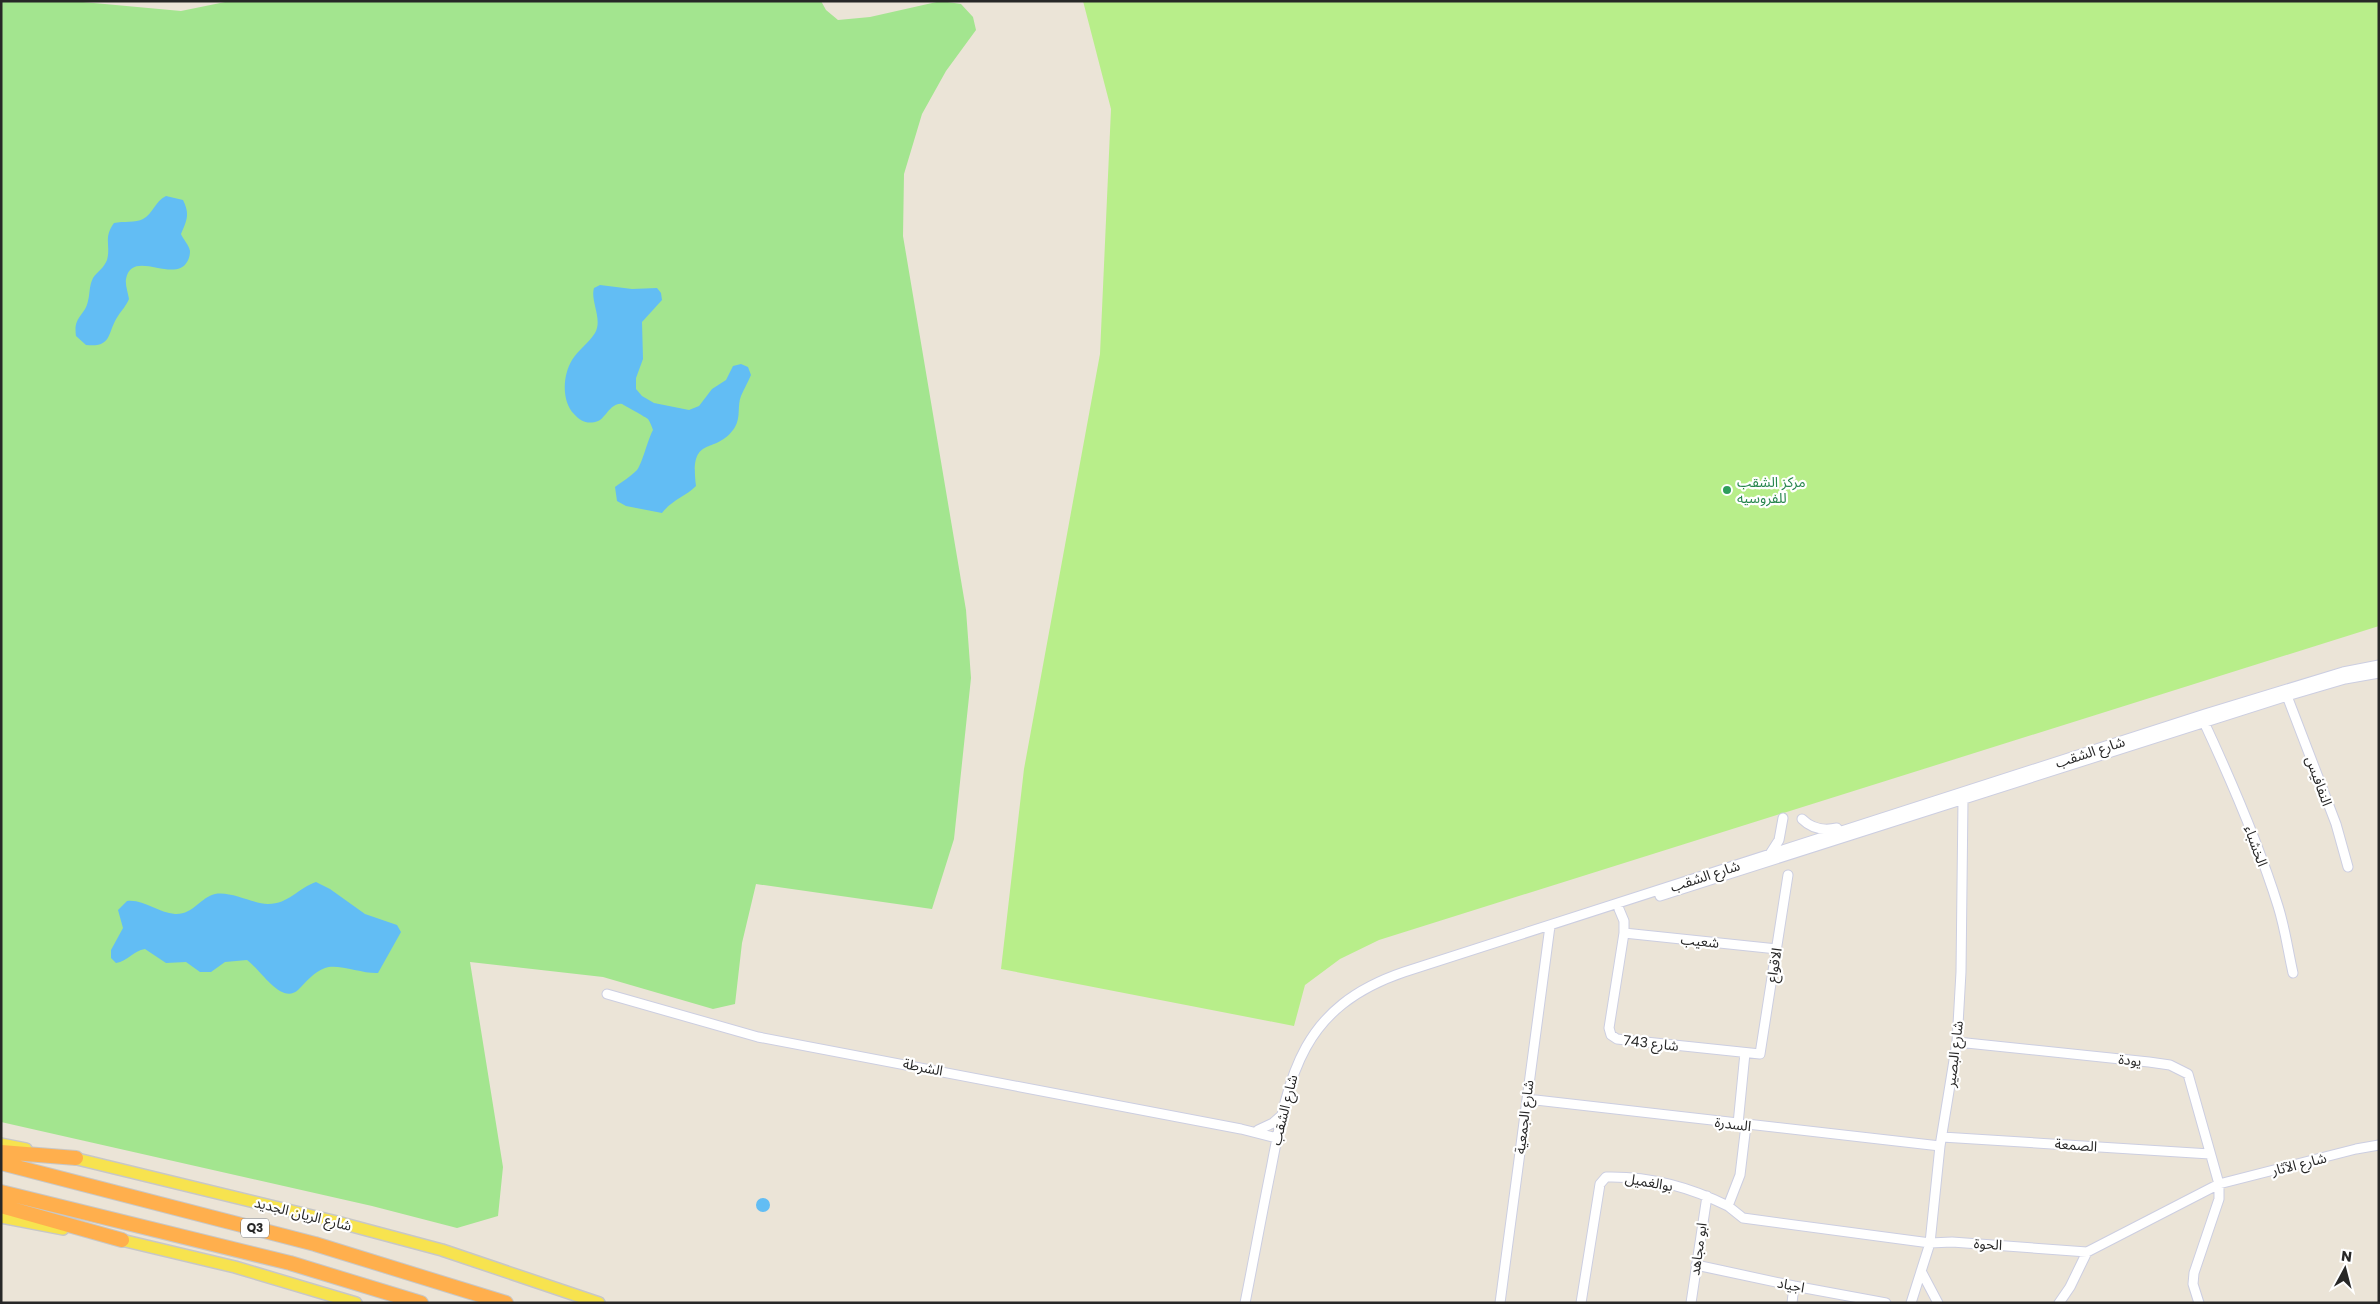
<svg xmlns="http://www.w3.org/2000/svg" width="2380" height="1304" font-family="Poppins,'Noto Sans Arabic',sans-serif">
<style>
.green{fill:#a3e58f}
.pitch{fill:#b8ee8a}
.water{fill:#62bdf4}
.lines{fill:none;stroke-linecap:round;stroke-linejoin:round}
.minor-casing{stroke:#cccee1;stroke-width:11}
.major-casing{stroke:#c7c7c7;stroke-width:14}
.highway-casing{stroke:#c7c7c7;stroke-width:16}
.minor{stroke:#fff;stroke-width:9}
.major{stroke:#f7e34f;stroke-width:11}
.highway{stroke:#ffaf4d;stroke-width:14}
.leisure-dot{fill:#2e9e5b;stroke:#fff;stroke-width:2}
.labels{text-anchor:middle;stroke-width:4.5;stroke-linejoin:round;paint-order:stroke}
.shield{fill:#fff;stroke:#686868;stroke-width:1}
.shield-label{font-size:12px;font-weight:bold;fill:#272727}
.leisure-label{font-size:14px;fill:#27864d;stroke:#fff;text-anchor:start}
.street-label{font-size:14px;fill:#272727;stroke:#fff}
</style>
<rect width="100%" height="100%" fill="#ebe4d7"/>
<path class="green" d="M1,1H72L181,11L230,1H821L826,10L838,20L870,17L941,1L961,4L973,17L976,30L946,71L922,114L904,174L903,236L966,610L971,678L954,839L932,909L756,884L742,943L735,1004L713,1009L603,977L470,962L503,1167L498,1216L457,1228L372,1206L1,1122Z"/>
<path class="pitch" d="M1083,1H2379V626L1379,940L1340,959L1305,985L1294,1026L1001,969L1024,769L1100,354L1111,109Z"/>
<path class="water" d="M166,196L183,200C190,214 187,220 181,234C183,239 189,245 190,251C190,255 189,259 187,262C174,284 132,248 126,279C125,285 128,293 129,299C126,306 122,310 118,316C107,332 113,348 86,345L76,336C73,316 85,316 88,301C90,293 89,286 93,278C97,272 104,268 107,260C111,245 103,238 114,223C123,221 136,223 143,219C153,214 155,201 166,196Z
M600,285L632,289L657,288L661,293L662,300L642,322L643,359L636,378V389L642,396L654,403L689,410L699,406L712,389L726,380L733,366L741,364L748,367L751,375C748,382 744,389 741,396C737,406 741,417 735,427C716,457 689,432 696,486C685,497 673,499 662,513L626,506L617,501L615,487C622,482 631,476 637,470C642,464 648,439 653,430C652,427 650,422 648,419C647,418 624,405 622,404C611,402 605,419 598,421C588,425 580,421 574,414C561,400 563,375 572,360C578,350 589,343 595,333C603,319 590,301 594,288Z
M316,882L330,889L365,914L397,925L401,932L378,973C363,974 337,963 325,968C314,972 306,982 298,990C281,1005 261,970 247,960L225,962L211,972H200L186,962L166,963L145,949C133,951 128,961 116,963L111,958V950L123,928L118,910L127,901C144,899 158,913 175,914C193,915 201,897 215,894C231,891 251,903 268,904C289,904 298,888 316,882Z
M756 1205a7 7 0 1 1 14 0a7 7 0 1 1-14 0Z"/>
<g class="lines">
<defs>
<path id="minor" d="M2287,696L2336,824L2348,867
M2203,720C2231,780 2258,842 2278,906C2285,928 2288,951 2293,973
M1802,819C1812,829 1823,831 1837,828
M1770,854L1779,840L1783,818
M1660,896L2287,696L2345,679L2379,673
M1619,909L1624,921V933L1609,1028L1611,1035L1617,1039L1760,1054L1788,875
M1624,933L1777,949
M607,994L758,1037L1241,1129L1277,1138
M1957,1042L2149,1062L2170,1065L2188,1074L2219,1184V1199L2194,1273L2193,1284L2199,1303
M1527,1099L1940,1146
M1738,1124L1745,1053
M1746,1125L1740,1175L1728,1206L1743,1218L1930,1243L1952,1242L2087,1252L2219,1184L2356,1149L2379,1145
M1258,1130L1273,1123L1281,1116
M1942,1137L2210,1154
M1696,1265L1794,1286L1886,1303
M1921,1271L1938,1303
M1245,1303C1254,1258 1262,1213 1271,1169C1289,1074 1301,1007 1404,972L2205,714L2343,672L2379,665
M1500,1303L1550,926
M1581,1303L1600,1184L1606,1177C1649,1176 1690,1187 1728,1206
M1691,1303L1707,1196
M1792,1303L1794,1286
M1911,1303L1930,1243L1940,1146L1957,1042L1961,972L1963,800
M2059,1303L2070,1287L2087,1252"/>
<path id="major" d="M1,1144L26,1149
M69,1157L337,1222L442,1250L599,1303
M1,1217L63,1229
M113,1238L235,1267L356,1303"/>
<path id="highway" d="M1,1152L76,1158
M1,1163L315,1244L506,1303
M1,1192L290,1263L421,1303
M1,1206L122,1240"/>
</defs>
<use href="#minor" class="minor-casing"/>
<use href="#major" class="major-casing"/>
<use href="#highway" class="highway-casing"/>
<use href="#minor" class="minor"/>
<use href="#major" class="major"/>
<use href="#highway" class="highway"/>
</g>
<circle class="leisure-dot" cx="1727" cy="490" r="5"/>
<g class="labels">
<rect class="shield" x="241" y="1218.5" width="28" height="19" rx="4"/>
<g class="shield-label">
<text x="255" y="1232">Q3</text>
</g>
<g class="leisure-label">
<text x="1737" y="487">مركز الشقب<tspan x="1737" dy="16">للفروسيه</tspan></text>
</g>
<g class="street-label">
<text transform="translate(2090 752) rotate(-18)" y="5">شارع الشقب</text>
<text transform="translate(2319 781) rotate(70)" y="5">النفافيس</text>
<text transform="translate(2256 846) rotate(70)" y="5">الخشباء</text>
<text transform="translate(1705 876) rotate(-18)" y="5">شارع الشقب</text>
<text transform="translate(1700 941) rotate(6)" y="5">شعيب</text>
<text transform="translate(1774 965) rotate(-81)" y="5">الاقواع</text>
<text transform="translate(1651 1043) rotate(6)" y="5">شارع 743</text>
<text transform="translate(1954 1054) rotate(-83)" y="5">شارع البصير</text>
<text transform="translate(2130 1060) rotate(6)" y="5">يودة</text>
<text transform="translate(923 1067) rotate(11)" y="5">الشرطة</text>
<text transform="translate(1284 1110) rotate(-76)" y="5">شارع الشقب</text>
<text transform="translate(1524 1117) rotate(-83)" y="5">شارع الجمعية</text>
<text transform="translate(1733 1124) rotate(7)" y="5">السدرة</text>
<text transform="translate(2076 1145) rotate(4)" y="5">الصمعة</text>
<text transform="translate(2299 1164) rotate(-14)" y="5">شارع الآثار</text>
<text transform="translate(1649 1182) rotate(10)" y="5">بوالغميل</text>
<text transform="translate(303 1214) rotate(14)" y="5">شارع الريان الجديد</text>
<text transform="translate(1988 1244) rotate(4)" y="5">الحوة</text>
<text transform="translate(1698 1249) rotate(-82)" y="5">ابو مجاهد</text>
<text transform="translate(1791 1285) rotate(11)" y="5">اجياد</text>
</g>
</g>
<rect width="2380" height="1304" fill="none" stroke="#272727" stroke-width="5"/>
<g transform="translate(2345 1269) rotate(7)" stroke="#ffffff" stroke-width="4" paint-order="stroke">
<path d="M0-4L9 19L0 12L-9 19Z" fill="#272727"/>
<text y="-8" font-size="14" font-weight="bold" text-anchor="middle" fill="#272727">N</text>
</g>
</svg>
